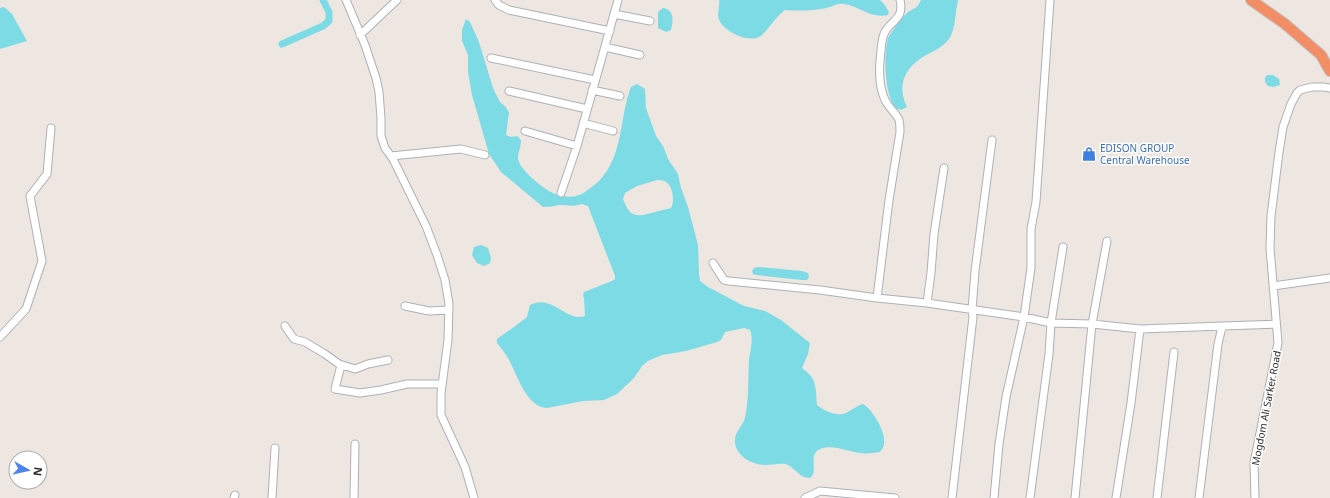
<svg xmlns="http://www.w3.org/2000/svg" width="1330" height="498" font-family="'Noto Sans',sans-serif">
<style>
.water{fill:#7ddbe6;fill-rule:evenodd}
.lines{fill:none;stroke-linecap:round;stroke-linejoin:round}
.canal{stroke:#7ddbe6;stroke-width:7}
.minor-casing{stroke:#adb1b8;stroke-width:9}
.highway-casing{stroke:#c4c4c4;stroke-width:12}
.minor{stroke:#fff;stroke-width:7}
.highway{stroke:#f28d66;stroke-width:10}
.labels{text-anchor:middle;stroke-width:3;stroke-linejoin:round;paint-order:stroke}
.shop-label{font-size:10px;fill:#366cbe;stroke:#fff;text-anchor:start}
.street-label{font-size:10px;fill:#2d2d2d;stroke:#fff}
</style>
<rect width="100%" height="100%" fill="#ede6e1"/>
<path class="water" d="M719,0H880L884,4L889,12L888,15C871,19 859,6 844,4C836,3 833,7 826,8C812,11 799,11 785,10C781,13 777,17 774,21C769,26 765,34 759,37C746,43 720,30 718,16C718,11 720,5 719,0Z
M921,0H958C955,13 956,28 949,39C943,47 934,51 926,55C905,67 896,85 907,107L901,110C901,110 896,108 896,108C884,97 883,49 889,36C892,32 902,17 906,14C912,8 917,10 921,0Z
M4,7L12,14L27,41L0,49V8Z
M663,8C675,10 673,21 671,30L666,32L658,28V12Z
M466,19L470,22L479,42L493,88L500,102L506,107L509,113L506,135L511,137L517,136L521,140C521,148 518,152 518,158C518,167 536,182 543,187C555,196 572,201 585,192C590,188 595,185 599,181C624,155 619,118 631,87L637,84L645,89L646,108L656,136L663,146L668,159L678,174L681,188L688,207L698,245L699,274L700,281L708,287L744,306L765,311L781,320L810,343L808,354L802,368C805,371 809,373 811,376C817,385 816,396 817,405C825,411 836,417 846,413C852,410 856,406 863,404C873,410 886,432 884,444C884,447 881,450 880,452C873,453 867,454 861,453C849,452 826,441 816,452C810,459 818,472 810,478C799,478 796,468 786,464C779,463 772,465 765,465C752,465 734,455 735,440C735,431 743,426 745,418C749,399 748,380 749,360C750,351 754,339 750,330L744,328L725,332L721,340L717,342L686,351L662,355L648,361L642,366L634,378L617,394L604,400L583,401L547,408C526,407 517,374 508,358C505,353 501,348 497,343V339L518,324L527,317L530,305C552,293 567,323 585,316L584,298L583,296L584,292L612,281L615,279V276L588,206L582,204C574,207 567,205 559,205C554,206 549,207 543,207L501,172L489,154L472,95L468,72V55L462,41V30ZM657,180C659,180 662,180 664,181C673,184 675,201 671,208L643,215C630,217 627,209 623,199L625,193L637,186Z
M1267,75H1273L1279,79L1280,85L1273,87L1268,86C1264,82 1264,79 1267,75Z
M481,245L488,248L491,258L490,263L484,266L477,263L472,255L474,247Z
M758,267L802,271L808,273L809,277L807,280H802L756,275L753,274L752,271L754,268Z"/>
<g class="lines">
<path class="canal" d="M282,44L323,26L329,21V12L323,0"/>
<defs>
<path id="minor" d="M346,0L365,45L376,78L379,92L381,118V136L385,148L393,159L426,226L437,255L445,280L449,304L448,340L441,393V415L465,467L474,498
M495,0L499,5L509,10L610,31
M614,14L650,21
M360,35L397,0
M605,47L640,55
M491,58L595,80
M592,90L620,96
M509,91L587,109
M583,123L613,131
M525,131L577,146
M391,156L461,149L485,155
M561,193L577,146L618,0
M713,263L724,280L729,281L820,290L877,298L927,303L1024,317L1051,323L1092,324L1140,329L1276,324
M1273,286L1330,278
M877,298L889,200L900,132C900,129 900,124 899,120C896,113 889,108 885,100C880,89 879,73 880,61C881,52 881,42 884,34C889,21 905,20 900,0
M927,303L931,273L934,234L944,168
M405,306L429,311L449,310
M285,326L294,339L305,342L325,354L339,364L355,369L368,364L388,360
M0,337L26,309L42,261L30,196L47,174L51,128
M341,365L335,389L360,393L381,390L407,384H442
M234,498L235,495
M272,498L275,448
M354,498L355,444
M805,498L820,491L895,498
M952,498L973,317L972,310L975,271L992,140
M994,498L999,444L1006,397L1024,317L1031,268V229L1036,202L1050,0
M1030,498L1049,354L1051,323L1063,247
M1075,498L1092,324L1107,241
M1116,498L1131,403L1140,329
M1157,498L1174,352
M1199,498L1218,344L1222,327
M1255,498L1254,463L1278,343L1270,248L1271,216L1279,152L1283,127L1291,104L1297,93L1300,90L1312,87H1323L1330,88"/>
<path id="highway" d="M1251,0L1285,24L1321,55L1330,71"/>
</defs>
<use href="#minor" class="minor-casing"/>
<use href="#highway" class="highway-casing"/>
<use href="#minor" class="minor"/>
<use href="#highway" class="highway"/>
</g>
<defs>
<symbol id="shop-bare" viewBox="-9 -9 18 18"><path d="M-5-2.5h2.3a2.7 3.5 0 0 1 5.4 0H5L5.5 6h-11ZM-1.5-2.5h3a1.5 2.3 0 0 0-3 0Z" fill="#3f7fe0" stroke="#fff" stroke-width="2.5" paint-order="stroke"/></symbol>
</defs>
<g fill-rule="evenodd">
<use href="#shop-bare" x="1079" y="144" width="20" height="20"/>
</g>
<g class="labels">
<g class="shop-label">
<text x="1100" y="152">EDISON GROUP<tspan x="1100" dy="12">Central Warehouse</tspan></text>
</g>
<g class="street-label">
<text transform="translate(1266 408) rotate(-79)" y="4">Mogdom Ali Sarker Road</text>
</g>
</g>
<g transform="translate(28 470) rotate(98)"><circle r="19" fill="#ffffff" stroke="#ababab"/>
<path d="M0-3L7 15L0 10L-7 15Z" fill="#4e84ed"/>
<text y="-6" font-size="11" font-weight="bold" text-anchor="middle" fill="#2d2d2d">N</text>
</g>
</svg>
